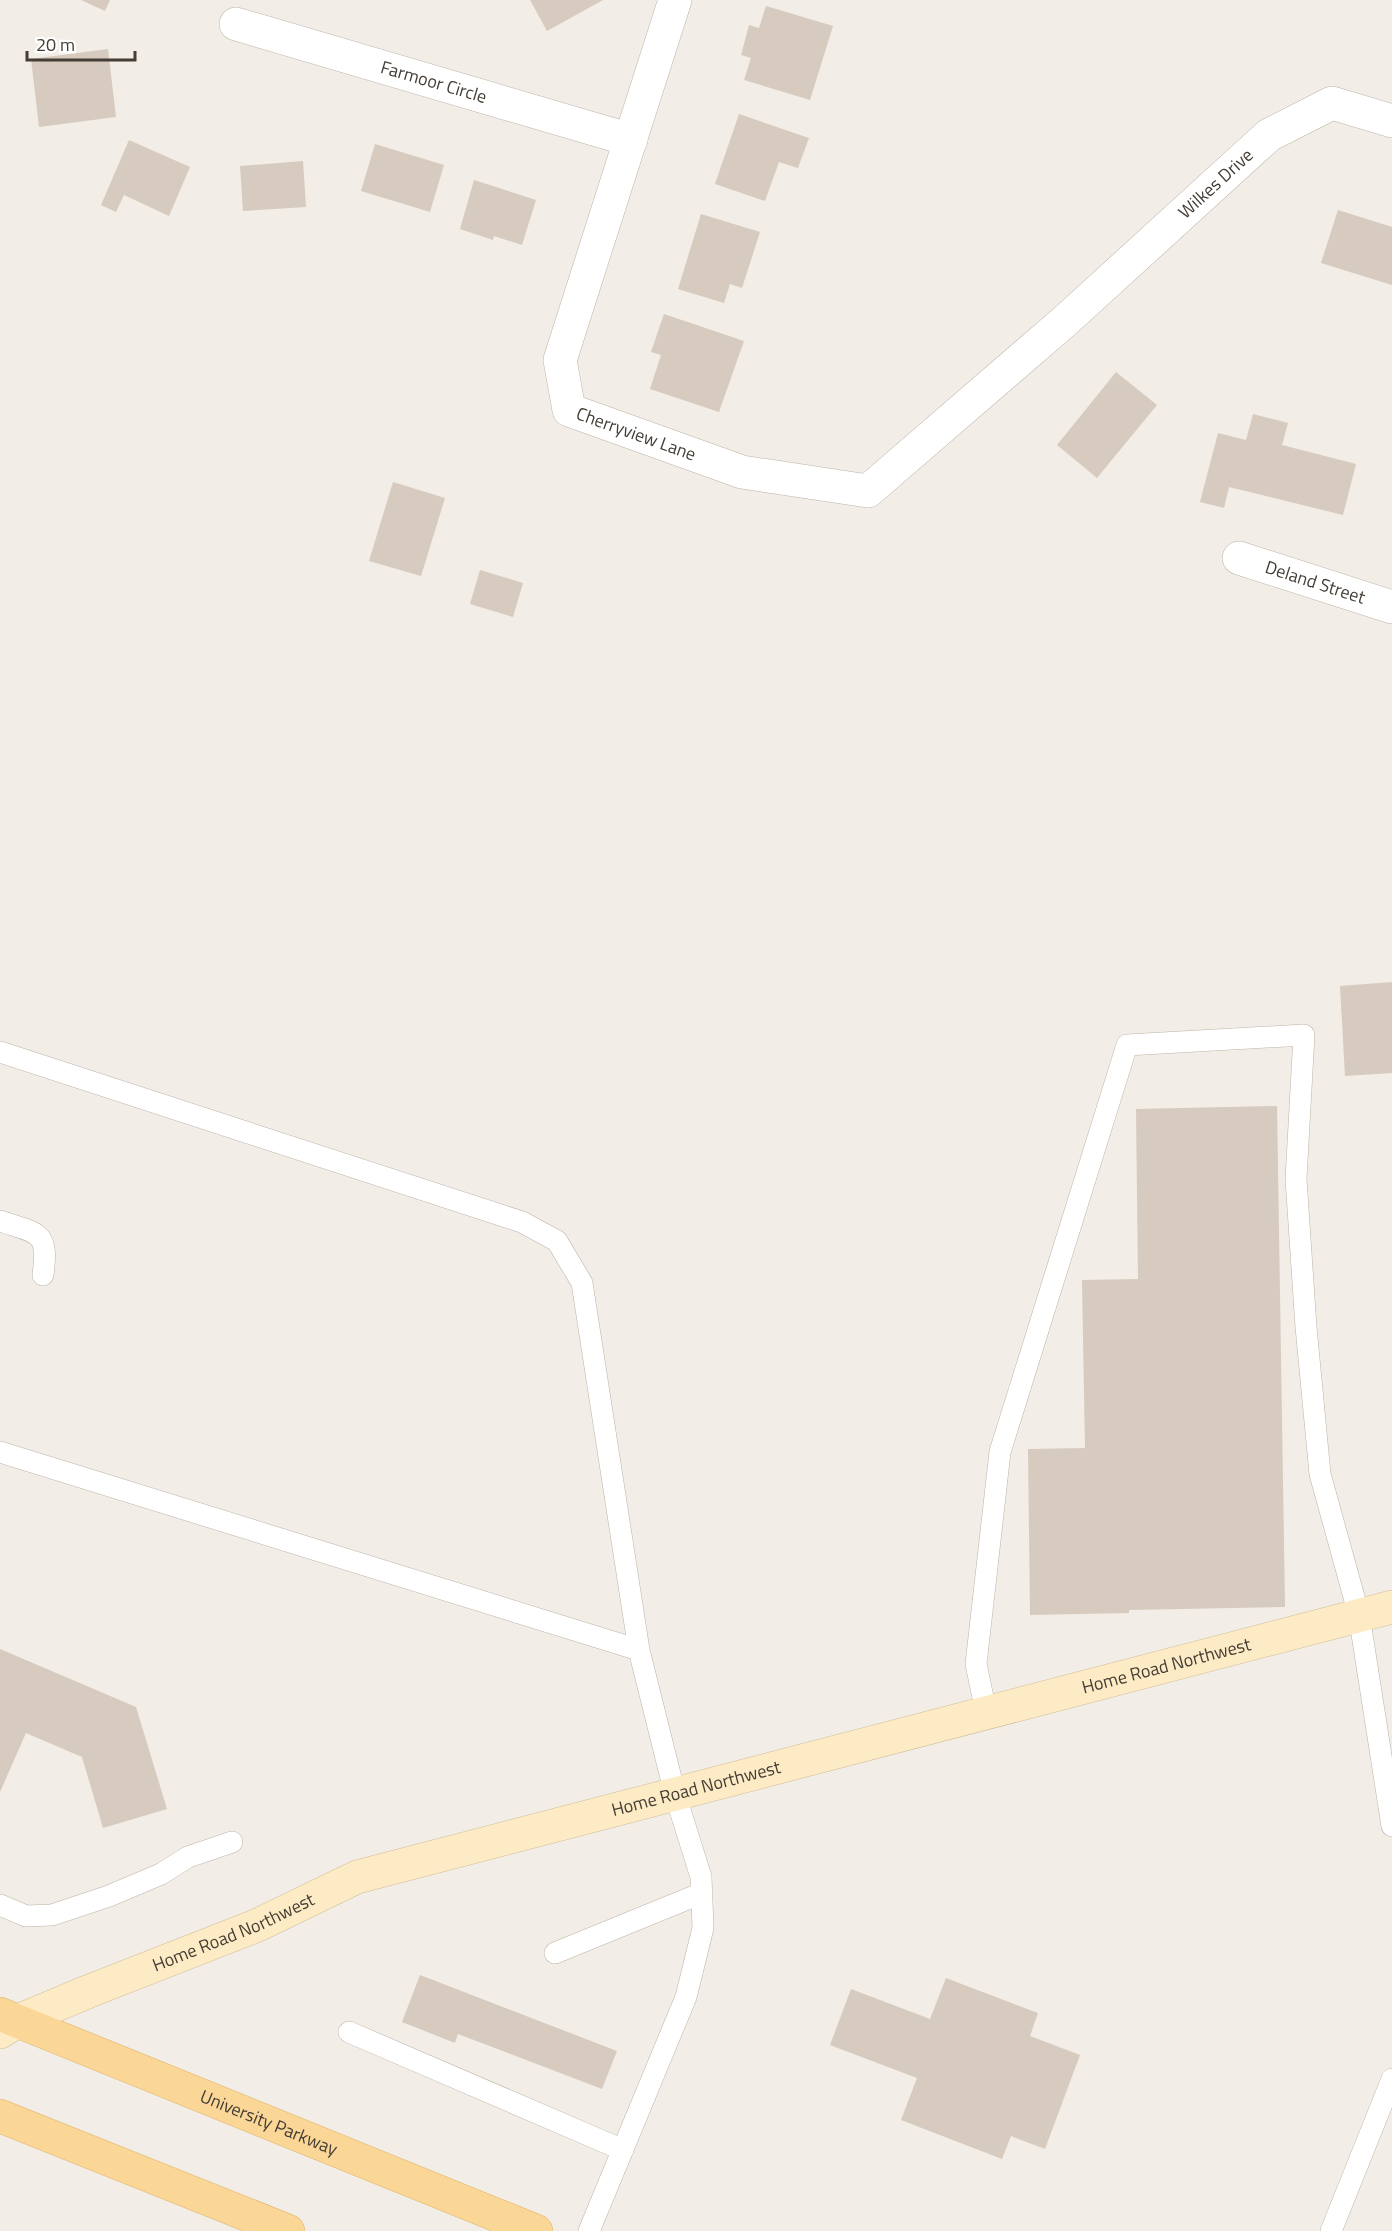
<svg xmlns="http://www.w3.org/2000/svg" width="1392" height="2231" font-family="'Titillium Web',sans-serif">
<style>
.building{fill:#d6cbbe}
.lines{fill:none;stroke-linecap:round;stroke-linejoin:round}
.lane-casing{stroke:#bdb4a9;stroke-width:22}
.street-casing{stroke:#bdb4a9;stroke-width:34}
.secondary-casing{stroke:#d0bd97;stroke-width:34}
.primary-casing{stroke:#deb167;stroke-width:34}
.lane{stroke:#fff;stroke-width:21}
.street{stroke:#fff;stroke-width:33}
.secondary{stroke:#fcebc5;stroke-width:33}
.primary{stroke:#fad697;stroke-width:33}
.labels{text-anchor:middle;stroke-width:5;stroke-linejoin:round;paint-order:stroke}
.street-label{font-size:18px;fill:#443d35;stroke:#fff}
</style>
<rect width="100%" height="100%" fill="#f2ede6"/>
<path class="building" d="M81,0H110L105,11Z
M530,0H603L547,31Z
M766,6L833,26L810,100L744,80L751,58L741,55L749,25L759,28Z
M108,49L116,117L39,127L31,59Z
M739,114L809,138L798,168L779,162L765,201L715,184Z
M129,140L190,167L169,216L124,195L116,212L101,205Z
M375,144L444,165L430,212L361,191Z
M303,161L306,207L243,211L240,166Z
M474,180L536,200L522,245L494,236L493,240L460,229Z
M1338,210L1392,227V285L1321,263Z
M701,214L760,232L742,288L730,284L724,303L678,289Z
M664,314L744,341L719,412L650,389L661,355L651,352Z
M1116,372L1157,405L1097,478L1057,445Z
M1253,414L1288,423L1282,445L1356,464L1343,515L1229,487L1224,508L1200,502L1218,433L1246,440Z
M393,482L445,498L421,576L369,561Z
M480,570L523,583L513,617L470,604Z
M1392,982V1073L1345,1076L1340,986Z
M1277,1106L1285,1607L1129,1610V1613L1030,1615L1028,1449L1085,1448L1082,1280L1138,1279L1136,1109Z
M0,1649L136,1707L167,1809L103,1828L82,1757L26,1733L0,1792Z
M420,1975L617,2051L602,2089L458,2034L455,2043L402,2022Z
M946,1978L1038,2013L1030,2036L1080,2055L1045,2149L1011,2136L1002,2159L901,2120L917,2078L830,2045L851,1989L930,2019Z"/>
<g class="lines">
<defs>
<path id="lane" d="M0,1052L522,1222L557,1241L582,1283L639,1650L675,1794L701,1877L703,1928L686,1997L589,2231
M0,1221C38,1234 49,1230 43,1275
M0,1452L639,1650
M986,1712L976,1664L1000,1452L1127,1045L1304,1035L1296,1179L1306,1327L1320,1474L1359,1615L1392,1826
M0,1905L26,1916L52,1915L109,1896L161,1874L188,1857L232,1842
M555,1953L702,1893
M349,2032L623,2150
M1331,2231L1392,2079"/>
<g id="street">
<path id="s1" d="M675,0L560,360L569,410L742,472L868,491L1065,321L1269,135L1332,103L1392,121"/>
<path id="s2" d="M236,24L631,140"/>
<path id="s3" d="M1239,558L1392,607"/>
</g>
<g id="secondary">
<path id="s4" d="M0,2032L16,2022L87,1992L258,1925L357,1877L1392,1607"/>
</g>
<g id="primary">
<path id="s5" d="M0,2014L536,2231"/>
<path d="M0,2116L288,2231"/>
</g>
</defs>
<use href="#lane" class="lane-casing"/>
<use href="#street" class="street-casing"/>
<use href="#secondary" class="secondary-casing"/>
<use href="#primary" class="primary-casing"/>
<use href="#lane" class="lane"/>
<use href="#street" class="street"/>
<use href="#secondary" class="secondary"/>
<use href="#primary" class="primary"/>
</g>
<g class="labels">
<g class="street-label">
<text dy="6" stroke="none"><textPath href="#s2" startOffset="206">Farmoor Circle</textPath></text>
<text dy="6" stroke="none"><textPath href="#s1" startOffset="1204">Wilkes Drive</textPath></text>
<text dy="6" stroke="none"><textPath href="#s1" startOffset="500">Cherryview Lane</textPath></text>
<text dy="6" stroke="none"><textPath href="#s3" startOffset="80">Deland Street</textPath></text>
<text dy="6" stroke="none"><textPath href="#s4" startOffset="1226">Home Road Northwest</textPath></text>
<text dy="6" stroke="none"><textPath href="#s4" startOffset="740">Home Road Northwest</textPath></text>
<text dy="6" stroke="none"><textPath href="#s4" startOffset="254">Home Road Northwest</textPath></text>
<text dy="6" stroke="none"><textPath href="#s5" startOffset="290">University Parkway</textPath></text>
</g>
</g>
<path d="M27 51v9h108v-9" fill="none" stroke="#443d35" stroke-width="3"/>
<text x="36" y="51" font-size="18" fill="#443d35" stroke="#ffffff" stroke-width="4.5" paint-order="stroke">20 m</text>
</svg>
